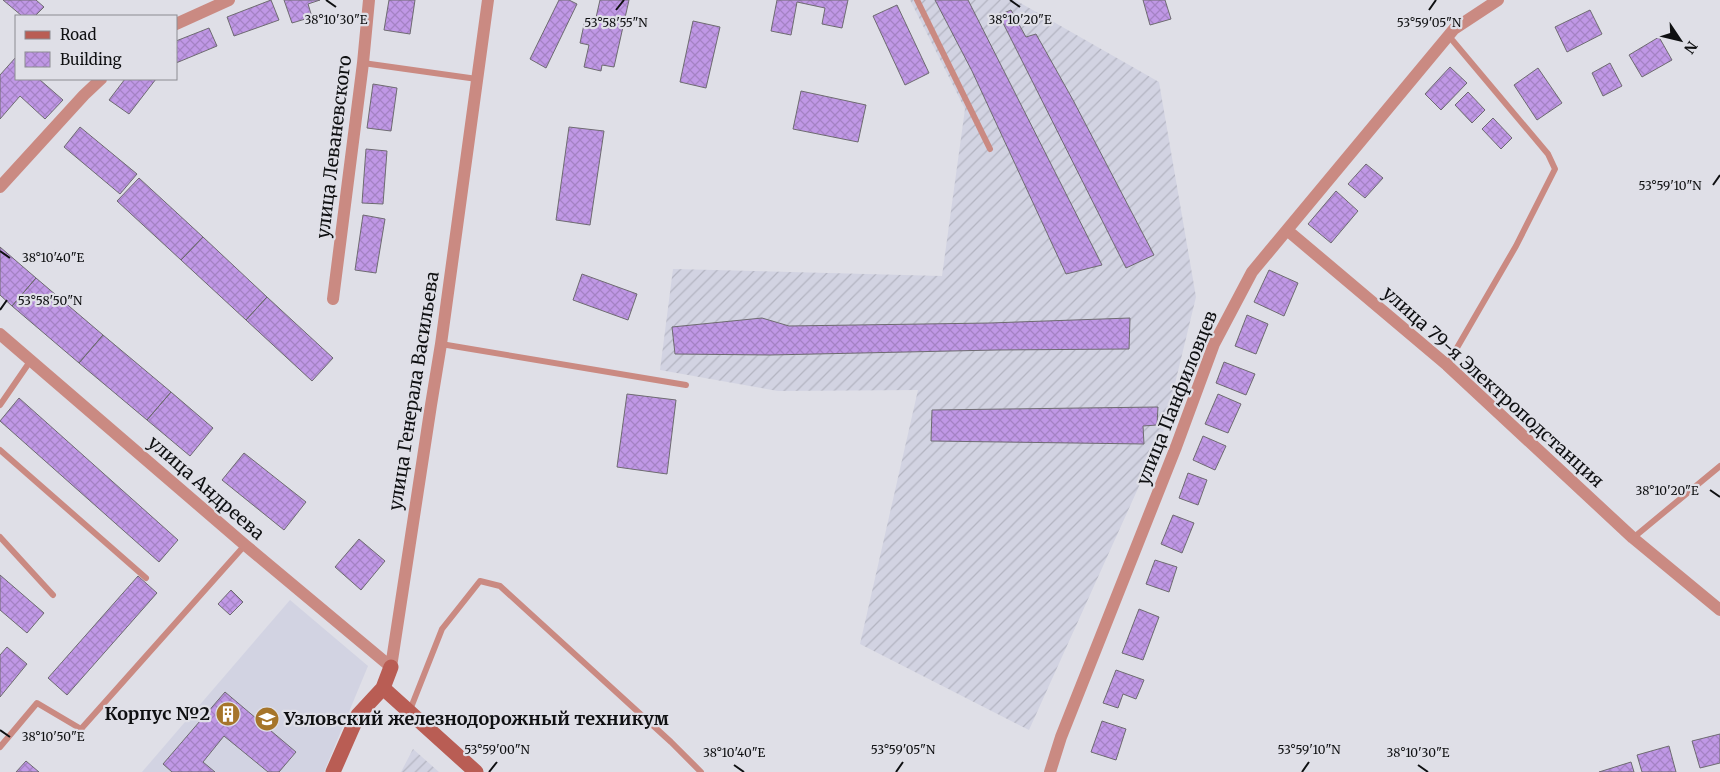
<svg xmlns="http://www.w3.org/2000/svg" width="1720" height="772" font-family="Merriweather,serif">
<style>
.built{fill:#d2d3e2}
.industrial{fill:url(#industrial-furrows)}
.building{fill:url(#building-cross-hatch);stroke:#6e6b71}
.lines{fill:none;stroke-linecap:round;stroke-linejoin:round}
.service{stroke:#ca8a82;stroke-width:6}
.minor{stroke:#ca8a82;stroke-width:12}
.secondary{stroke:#b95d54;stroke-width:15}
.ticks{fill:none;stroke:#0f1012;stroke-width:2}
.labels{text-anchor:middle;stroke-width:4.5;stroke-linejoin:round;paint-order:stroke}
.street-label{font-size:18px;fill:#0f1012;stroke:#dfdfe7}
.poi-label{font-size:18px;font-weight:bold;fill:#0f1012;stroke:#dfdfe7;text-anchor:end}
.ticks-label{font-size:12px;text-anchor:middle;fill:#0f1012;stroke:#dfdfe7;stroke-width:4.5;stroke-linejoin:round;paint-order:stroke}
</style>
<defs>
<pattern id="industrial-furrows" width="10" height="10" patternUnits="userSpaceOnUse" patternTransform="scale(1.25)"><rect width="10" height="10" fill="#d2d3e2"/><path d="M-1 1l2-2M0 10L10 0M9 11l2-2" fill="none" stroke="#b3b4c1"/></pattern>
<pattern id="building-cross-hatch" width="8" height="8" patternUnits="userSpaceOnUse" patternTransform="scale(1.25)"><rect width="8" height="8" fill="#c098e6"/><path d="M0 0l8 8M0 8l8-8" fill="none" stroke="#a482c4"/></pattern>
</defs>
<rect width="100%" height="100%" fill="#dfdfe7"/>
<path class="built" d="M290,600L368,666L324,772H142Z"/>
<path class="industrial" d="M910,0H1015L1159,82L1196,297L1163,433L1029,730L860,644L918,390L778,391L660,370L673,269L942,276L965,109Z
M413,749L439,772H401Z"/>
<path class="building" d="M3,0H36L44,7L35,16H22Z
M271,0L279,20L234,36L227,17Z
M284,0H320L308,4L312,17L292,23Z
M389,0H415L410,34L384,30Z
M559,0H569L577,4L546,68L530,59Z
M600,0H629L614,67L602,65L601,71L584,67L589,45L580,43L585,20L595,22Z
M777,0H848L842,28L822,24L825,8L797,2L791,35L771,31Z
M935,0H968L1102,265L1066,274L972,71Z
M1143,0H1165L1171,19L1150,25Z
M897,5L929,73L905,85L873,16Z
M1011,10L1026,37L1036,34L1073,100L1154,255L1126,268L999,15Z
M1590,10L1602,34L1567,52L1555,27Z
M693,21L720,27L706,88L680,82Z
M209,28L217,46L176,63V41Z
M1659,37L1672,60L1642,77L1629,55Z
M16,57V79H39L63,100L45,119L20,96L0,119V75Z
M1610,63L1622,86L1603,96L1592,73Z
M1450,67L1467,83L1441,110L1425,94Z
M1538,68L1562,103L1537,120L1514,85Z
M125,79H156L129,114L109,100Z
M373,84L397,88L391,131L367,128Z
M801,91L866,105L858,142L793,129Z
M1468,92L1485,110L1472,123L1455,105Z
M1493,118L1512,138L1501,149L1482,129Z
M80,127L137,174L120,194L64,147Z
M569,127L604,131L590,225L556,220Z
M366,149L387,151L383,204L362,203Z
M1366,164L1383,178L1365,198L1348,184Z
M139,178L203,237L181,260L117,201Z
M1336,191L1358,211L1331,243L1308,224Z
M363,215L385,219L376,273L355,270Z
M203,237L267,297L246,320L181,260Z
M0,247L36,278L12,306L0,295Z
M1269,270L1298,283L1284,316L1254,302Z
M582,274L637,294L628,320L573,300Z
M36,278L103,335L79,363L12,306Z
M267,297L333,358L312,381L246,320Z
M1247,315L1268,324L1256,354L1235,346Z
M762,318L789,326L990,323L1130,318L1129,349L996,350L770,355L675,354L672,327Z
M103,335L171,392L147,420L79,363Z
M1224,362L1255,374L1246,395L1216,383Z
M171,392L213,428L190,456L147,420Z
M627,394L676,400L667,474L617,467Z
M1218,394L1241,404L1228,433L1205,424Z
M19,398L178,540L159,562L0,421Z
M1158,407L1157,425L1143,426L1144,444L931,441L932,410Z
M1203,436L1226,446L1215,470L1193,460Z
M244,453L306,502L284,530L222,480Z
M1188,473L1207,480L1198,505L1179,498Z
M1173,515L1194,523L1182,553L1161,544Z
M359,539L385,561L361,590L335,567Z
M1155,560L1177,567L1169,592L1146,584Z
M0,575L44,613L27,633L0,610Z
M138,576L157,593L67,695L48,678Z
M231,590L243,602L230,615L218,604Z
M1139,609L1159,617L1143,660L1122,653Z
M7,647L27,664L0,697V655Z
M1116,670L1144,680L1136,699L1123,694L1118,708L1103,703Z
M225,692L296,752L279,772H268L224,736L203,762L215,772H172L163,764Z
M1102,721L1126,729L1116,760L1091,752Z
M1720,734V763L1700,768L1692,741Z
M1669,746L1676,772H1642L1637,755Z
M26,761L39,772H16Z
M1631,762L1634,772H1599Z"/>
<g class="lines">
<path class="service" d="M917,0L990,149
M363,63L477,79
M441,344L686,385
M1447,365L1516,246L1555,169L1548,154L1453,41
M0,405L31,360
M0,450L146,578
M0,537L53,595
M1633,538L1720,466
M410,710L442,629L480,581L500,586L671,742L701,772
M0,747L37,703L81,729L245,545"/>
<path class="minor" d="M176,24L229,0
M0,187L84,95L101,79
M1287,230L1447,365L1633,538L1720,610
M333,299L363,63L369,0
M0,334L245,545L391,667
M391,667L431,405L441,344L488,0
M1050,772L1061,737L1176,447L1214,344L1252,272L1454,29L1498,0"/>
<path class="secondary" d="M383,688L476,772
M333,772L358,715L383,688L391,667"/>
</g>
<path class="ticks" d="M326,0L336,7M1010,0L1020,7M616,10L624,0M1429,10L1436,0M1713,185L1720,175M0,251L10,258M0,310L7,300M1710,490L1720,497M0,730L10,737M734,765L744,772M1418,765L1428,772M489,772L497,762M896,772L903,762M1302,772L1309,762"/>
<defs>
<symbol id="building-disc" viewBox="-11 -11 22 22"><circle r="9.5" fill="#a6752a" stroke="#dfdfe7"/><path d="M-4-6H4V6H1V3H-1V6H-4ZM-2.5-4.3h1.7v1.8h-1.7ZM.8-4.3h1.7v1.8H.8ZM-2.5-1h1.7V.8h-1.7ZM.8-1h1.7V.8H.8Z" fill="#fff"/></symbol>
<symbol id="university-disc" viewBox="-11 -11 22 22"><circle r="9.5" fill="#a6752a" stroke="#dfdfe7"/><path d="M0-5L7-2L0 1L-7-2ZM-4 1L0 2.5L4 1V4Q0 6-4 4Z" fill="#fff"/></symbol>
</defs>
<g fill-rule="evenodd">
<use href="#building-disc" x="214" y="700" width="28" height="28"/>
<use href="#university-disc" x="253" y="705" width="28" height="28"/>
</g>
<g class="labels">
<g class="street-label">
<text transform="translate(334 147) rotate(-83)" y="6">улица Леваневского</text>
<text transform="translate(1493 387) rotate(42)" y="6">улица 79-я Электроподстанция</text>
<text transform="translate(414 391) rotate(-81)" y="6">улица Генерала Васильева</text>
<text transform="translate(1177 398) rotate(-68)" y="6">улица Панфиловцев</text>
<text transform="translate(206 488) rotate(41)" y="6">улица Андреева</text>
</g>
<g class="poi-label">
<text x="210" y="720">Корпус №2</text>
<text x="284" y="725" text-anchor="start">Узловский железнодорожный техникум</text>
</g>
</g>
<g class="ticks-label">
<text x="336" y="24">38°10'30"E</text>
<text x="1020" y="24">38°10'20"E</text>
<text x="616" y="27">53°58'55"N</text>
<text x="1429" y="27">53°59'05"N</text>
<text x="1670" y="190">53°59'10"N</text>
<text x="53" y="262">38°10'40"E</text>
<text x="50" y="305">53°58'50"N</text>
<text x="1667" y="495">38°10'20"E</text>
<text x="53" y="741">38°10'50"E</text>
<text x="497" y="754">53°59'00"N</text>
<text x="903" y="754">53°59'05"N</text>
<text x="1309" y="754">53°59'10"N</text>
<text x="734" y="757">38°10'40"E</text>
<text x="1418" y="757">38°10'30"E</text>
</g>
<rect x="15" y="15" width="162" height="65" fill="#dfdfe7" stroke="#8c8c92"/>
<rect x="25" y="31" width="25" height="8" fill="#b95d54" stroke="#8c8c92"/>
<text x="60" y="40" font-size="15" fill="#0f1012">Road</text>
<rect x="25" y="52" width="25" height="15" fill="url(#building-cross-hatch)" stroke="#8c8c92"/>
<text x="60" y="65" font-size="15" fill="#0f1012">Building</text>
<g transform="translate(1680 40) rotate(125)" stroke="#dfdfe7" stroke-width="4" paint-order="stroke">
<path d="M0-4L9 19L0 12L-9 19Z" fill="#0f1012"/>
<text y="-8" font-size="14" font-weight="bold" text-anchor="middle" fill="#0f1012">N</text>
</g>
</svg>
